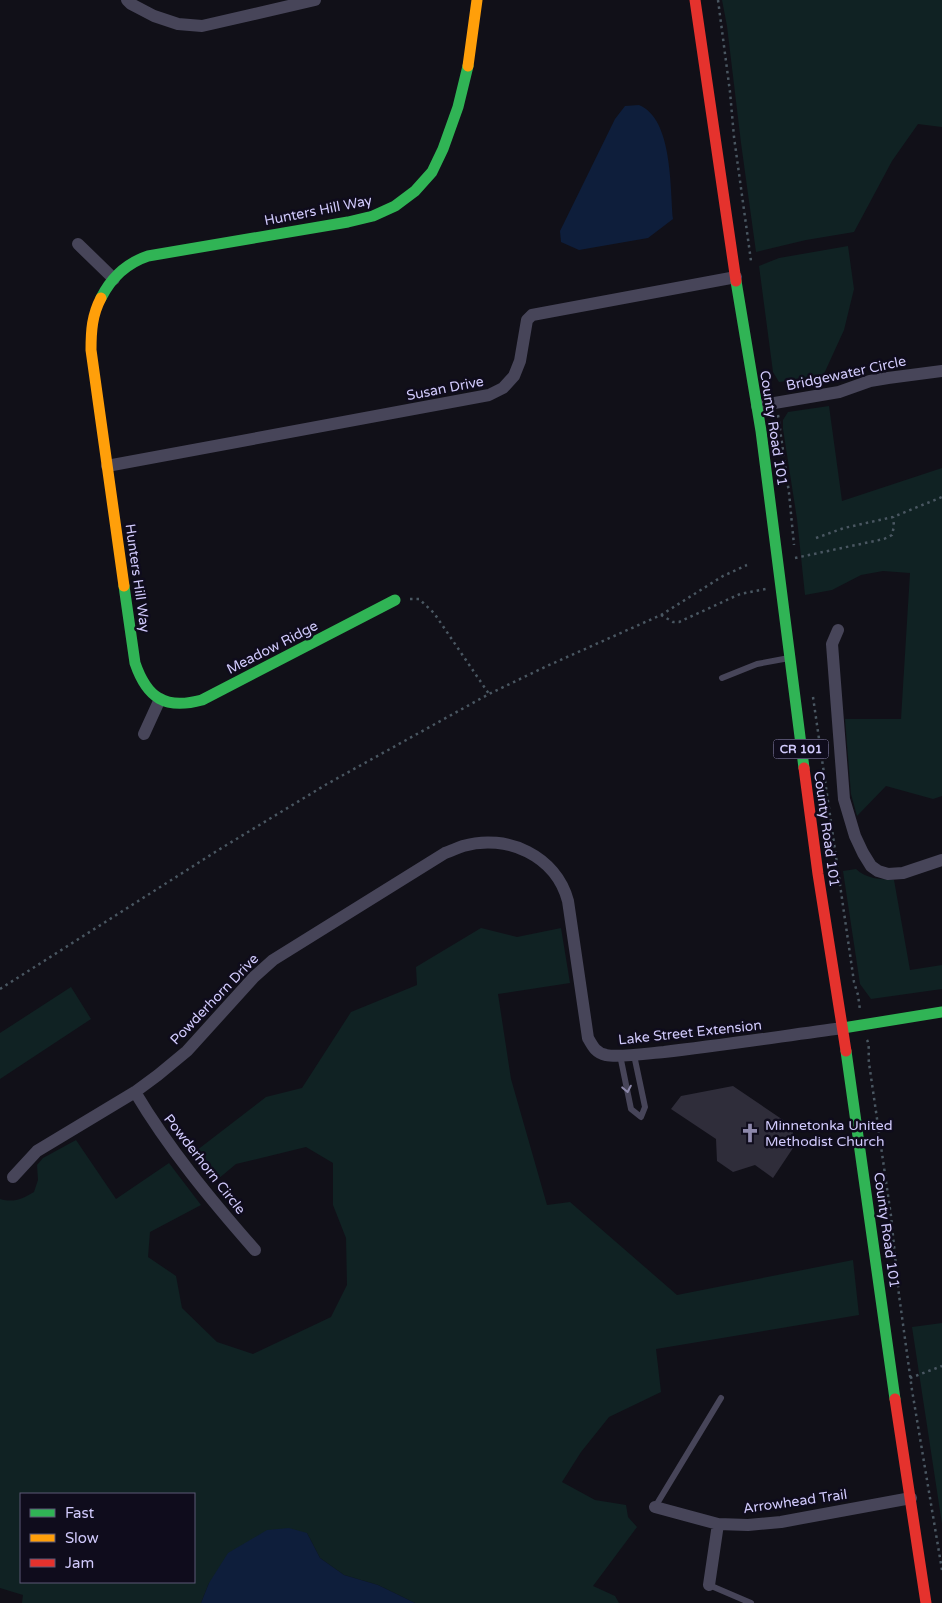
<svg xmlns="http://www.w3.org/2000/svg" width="942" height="1603" font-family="'Varela Round',sans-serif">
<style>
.green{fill:#102223;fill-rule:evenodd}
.water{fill:#0e1e3b}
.building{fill:#2f2d3a}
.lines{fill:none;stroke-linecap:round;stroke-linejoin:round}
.path{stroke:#4a5762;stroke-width:2.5;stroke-dasharray:2.5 4;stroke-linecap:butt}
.lane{stroke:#474559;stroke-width:6}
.street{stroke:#474559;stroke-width:12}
.fast{stroke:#30b455;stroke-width:11}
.slow{stroke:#ff9f0a;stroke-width:11}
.jam{stroke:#e5322d;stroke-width:11}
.oneway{stroke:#8c88aa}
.labels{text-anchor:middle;stroke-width:5;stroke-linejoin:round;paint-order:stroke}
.shield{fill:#0f0c1c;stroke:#9791b9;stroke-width:1}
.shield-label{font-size:12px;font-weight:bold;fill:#d1cafc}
.street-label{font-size:14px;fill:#d1cafc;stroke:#0f0c1c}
.poi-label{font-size:14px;fill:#d1cafc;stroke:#0f0c1c;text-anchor:start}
</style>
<rect width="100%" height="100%" fill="#111018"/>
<path class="green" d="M722,0H942V127L918,124L892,161L854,232L806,240L756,252L741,143L727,26Z
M848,246L854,289L844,330L823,376L779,382L773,372L759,266L779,258Z
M829,406L842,501L942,468V796L933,799L886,786L857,816L851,794L845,719H901L910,573L883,571L861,575L832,590L805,595L797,519L783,429V420L788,412Z
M856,869C866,879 880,879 894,880L910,970L942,965V989L871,999L860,984L843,871Z
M481,928L517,937L561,928L570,983L498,994L511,1079L547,1205L570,1202L677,1295L853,1260L859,1315L656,1349L661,1392L609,1417L581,1452L562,1482L595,1500L626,1505L628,1517L637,1527L593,1586L615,1596L619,1603H415L378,1585L344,1575L320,1558L307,1533L209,1583L201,1603H22L23,1595L0,1588V1199C14,1203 22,1199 34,1192L38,1180L37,1165L43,1158L76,1140L116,1199L169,1163L201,1205L150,1232L148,1257L176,1276L182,1308L217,1342L253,1354L331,1317L347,1285L346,1238L333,1205V1163L306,1147L236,1164L212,1184L192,1154L266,1097L302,1088L351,1012L417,985L416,967ZM21,1494H194V1582H21Z
M71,987L91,1019L0,1079V1033Z
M942,1323V1524L912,1327Z"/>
<path class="water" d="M639,105C673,119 670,188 673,219L648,238L579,250L561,242L560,231L563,225L615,119L625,106Z
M289,1528L307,1533L320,1558L344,1575L378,1585L415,1603H201L209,1583L228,1553L267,1530Z"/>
<path class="building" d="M733,1086L792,1126L795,1145L773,1178L755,1165L733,1172L717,1161L716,1139L671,1109L681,1096Z"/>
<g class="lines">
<path class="path" d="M718,0L730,92L734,137L751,261
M778,415L789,493L794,545
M816,538L844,528L893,517L942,497
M795,558L884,539L892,535L894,526L893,517
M410,599H419L434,613L489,694
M661,615L673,622H679L740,594L766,589
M813,697L854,982L858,995L860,1010
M0,989L220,849L327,784L489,694L547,666L661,615L723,576L747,565
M867,1040C870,1045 868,1056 869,1063L891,1216L899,1295L912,1390L942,1570
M910,1378L942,1366"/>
<path class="lane" d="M722,678L757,664L789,658
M620,1055L631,1109L641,1117L645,1107L634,1055
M655,1507L721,1398
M709,1585L751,1603"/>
<path class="street" d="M127,0L131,4L154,16L178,24L202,26L315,0
M78,244L114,279
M757,406L839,392L870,381L888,378L942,371
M107,466L489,395L503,388L514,376L520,361L527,320L532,315L736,277
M838,630L832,644L844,799L855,836L863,853L871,866L878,871L888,874L903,873L942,860
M144,734L160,699
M135,1092C169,1149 211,1200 255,1250
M13,1177L37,1151L135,1092L158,1075L187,1051L254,977L273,960L445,853C451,851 457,848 463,846C507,833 556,856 568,901L588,1038C593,1047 596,1053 606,1055C619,1058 650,1053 664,1052C724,1045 783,1036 843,1028
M655,1507L718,1524L748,1525L781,1522L911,1498
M709,1585L718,1524"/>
<path class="fast" d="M736,281L761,431L804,768
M101,298C111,278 127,263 148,256L348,222L373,216L395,206L415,191L432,172L443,149L458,107L468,66
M124,586L135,663C147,698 165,710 202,700L395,600
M843,1028L942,1012
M846,1051L895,1399"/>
<path class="slow" d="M468,66L477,0
M101,298C92,315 91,331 91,350L124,586"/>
<path class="jam" d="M695,0L736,281
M804,768L818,874L846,1051
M895,1399L926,1603"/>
</g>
<defs><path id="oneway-chevron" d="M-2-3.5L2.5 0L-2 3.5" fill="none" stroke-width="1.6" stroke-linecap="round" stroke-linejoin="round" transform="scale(1.25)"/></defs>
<use class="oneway" href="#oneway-chevron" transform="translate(627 1089) rotate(79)"/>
<defs>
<symbol id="church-bare" viewBox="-9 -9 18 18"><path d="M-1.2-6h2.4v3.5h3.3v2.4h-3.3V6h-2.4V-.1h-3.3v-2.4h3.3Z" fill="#8e89ac" stroke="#0f0c1c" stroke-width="2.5" paint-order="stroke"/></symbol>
</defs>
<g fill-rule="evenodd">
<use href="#church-bare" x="736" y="1119" width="28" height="28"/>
</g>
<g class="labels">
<rect class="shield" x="773.5" y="739.5" width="55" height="19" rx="4"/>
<g class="shield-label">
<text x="801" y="753">CR 101</text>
</g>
<g class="street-label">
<text transform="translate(318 210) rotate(-11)" y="5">Hunters Hill Way</text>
<text transform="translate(846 373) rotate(-12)" y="5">Bridgewater Circle</text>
<text transform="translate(445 388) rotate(-11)" y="5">Susan Drive</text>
<text transform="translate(774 428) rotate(81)" y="5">County Road 101</text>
<text transform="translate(138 578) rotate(82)" y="5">Hunters Hill Way</text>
<text transform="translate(272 647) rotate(-27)" y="5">Meadow Ridge</text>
<text transform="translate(827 829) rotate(82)" y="5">County Road 101</text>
<text transform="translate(214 999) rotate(-46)" y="5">Powderhorn Drive</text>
<text transform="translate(690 1032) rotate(-6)" y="5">Lake Street Extension</text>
<text transform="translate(205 1164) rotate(52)" y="5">Powderhorn Circle</text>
<text transform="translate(887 1230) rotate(82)" y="5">County Road 101</text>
<text transform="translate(795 1501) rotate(-8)" y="5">Arrowhead Trail</text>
</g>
<g class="poi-label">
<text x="765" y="1130">Minnetonka United<tspan x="765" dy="16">Methodist Church</tspan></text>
</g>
</g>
<rect x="20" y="1493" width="175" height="90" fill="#0f0c1c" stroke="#5d5876"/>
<rect x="30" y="1509" width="25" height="8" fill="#30b455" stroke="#5d5876"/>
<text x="65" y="1518" font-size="15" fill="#d1cafc">Fast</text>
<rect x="30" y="1534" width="25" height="8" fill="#ff9f0a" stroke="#5d5876"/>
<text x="65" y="1543" font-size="15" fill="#d1cafc">Slow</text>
<rect x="30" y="1559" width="25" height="8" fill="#e5322d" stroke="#5d5876"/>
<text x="65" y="1568" font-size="15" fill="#d1cafc">Jam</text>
</svg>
